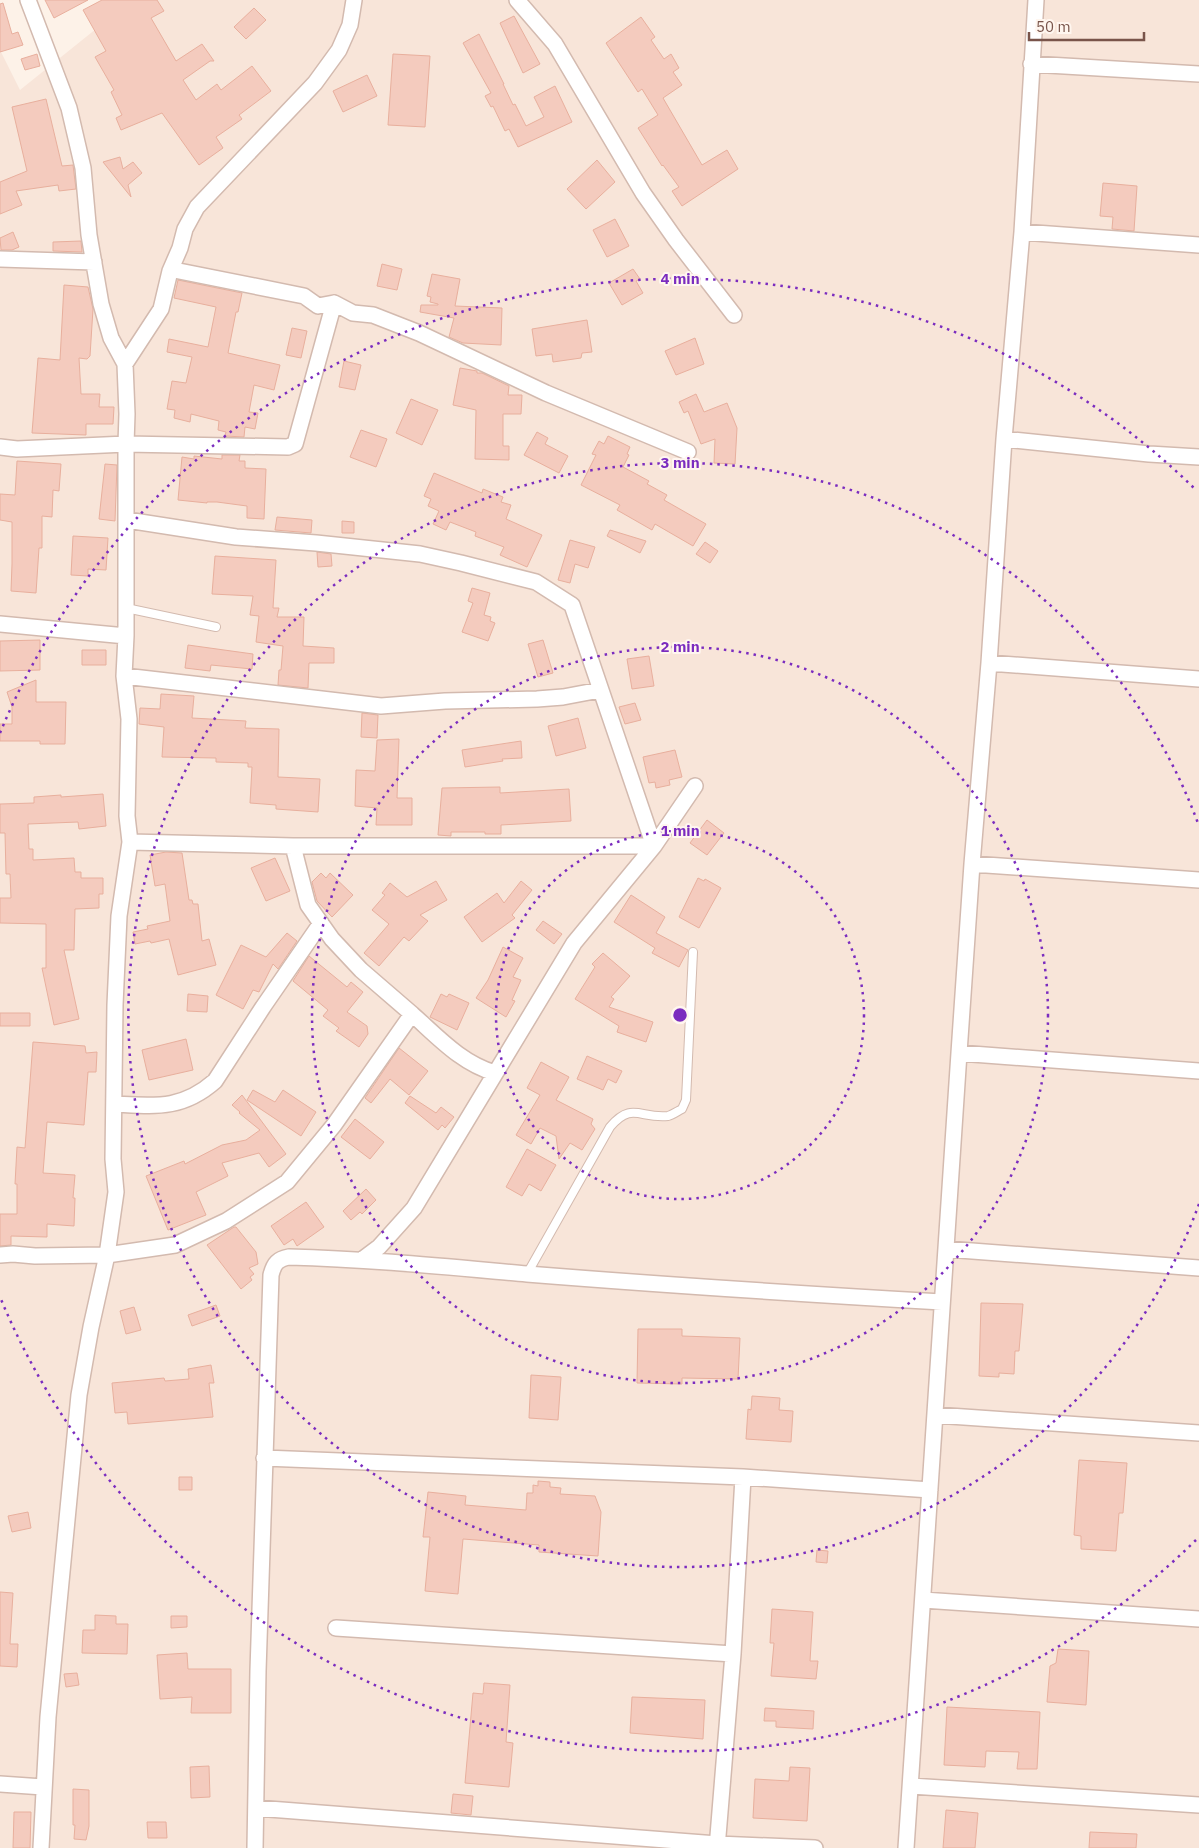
<svg xmlns="http://www.w3.org/2000/svg" width="1199" height="1848" font-family="'IBM Plex Sans',sans-serif">
<style>
.residential{fill:#f8e5d9}
.building{fill:#f4cbbe;stroke:#e8af9d}
.lines{fill:none;stroke-linecap:round;stroke-linejoin:round}
.lane-casing{stroke:#d3baaf;stroke-width:10}
.street-casing{stroke:#d3baaf;stroke-width:18}
.lane{stroke:#fff;stroke-width:8}
.street{stroke:#fff;stroke-width:15}
.ring{fill:none;stroke:#7b2cbf;stroke-width:2.5;stroke-dasharray:2.5 5}
.centre{fill:#7b2cbf;stroke:#fff6ef;stroke-width:2.5}
.ring-label{font-size:15px;text-anchor:middle;font-weight:bold;fill:#7b2cbf;stroke:#fff6ef;stroke-width:4;stroke-linejoin:round;paint-order:stroke}
</style>
<rect width="100%" height="100%" fill="#fdf2e8"/>
<path class="residential" d="M132,0H1199V1848H0V50L20,90Z"/>
<path class="building" d="M45,0H88L54,18Z
M102,0H157L164,11L151,18L176,61L202,44L214,61H210L183,80L196,100L217,84L221,90L252,66L271,91L239,115L242,119L216,137L223,148L199,165L162,113L121,130L116,118L122,115L111,92L114,90L95,57L106,51L83,10Z
M3,3L12,34L18,32L23,45L0,52V4Z
M254,8L266,20L246,39L234,27Z
M514,16L540,64L523,73L500,23Z
M641,17L655,37L651,40L664,59L671,54L679,68L673,72L682,85L663,98L702,165L727,150L738,169L682,206L672,191L679,187L663,165L662,166L638,128L658,115L642,89L638,92L606,43Z
M479,34L504,84H503L513,105L515,104L526,126L544,117L534,97L555,86L572,122L518,147L509,129L505,131L493,106L491,107L485,96L491,93L463,43Z
M37,54L40,66L25,70L21,59Z
M393,54L430,56L425,127L388,125Z
M367,75L377,96L343,112L333,91Z
M46,99L62,166L73,165L76,189L59,191L58,185L16,191L22,205L0,214V182L27,171L12,107Z
M120,157L123,169L133,162L142,173L128,185L131,197L103,162Z
M597,160L615,182L586,209L567,189Z
M1103,183L1137,186L1134,231L1112,229L1113,217L1100,216Z
M615,219L629,246L607,257L593,230Z
M13,232L19,247L12,250H1L0,238Z
M81,241L82,252L53,251V242Z
M382,264L402,269L397,290L377,286Z
M633,269L640,279L636,281L643,293L622,305L609,283Z
M432,274L460,279L455,306L502,308L501,345L463,343L449,337L454,318L420,312L421,305H438V304L430,302L431,297L427,296Z
M178,280L242,293L238,312H236L228,353L280,365L274,390L254,385L249,412L258,413L255,429L245,427L244,437L225,436L226,432L218,430L219,421L191,414L190,422L174,418L175,410L167,409L172,381L186,383L192,357L167,352L169,339L208,347L216,307L174,298Z
M64,285L88,287L93,309L90,356L87,359L79,358L81,394H100L99,407H114L113,424H86V435L32,433L38,358L60,360Z
M587,320L592,352L582,353L581,358L553,362L552,354L536,356L532,329Z
M292,328L307,331L301,358L286,355Z
M695,338L704,364L676,375L665,351Z
M344,361L361,365L355,390L339,387Z
M460,368L477,371V373H482L509,386L508,395H522L521,414H503V446H509V460L475,459L476,410L453,405Z
M696,394L704,412L727,403L737,428L735,464L714,463L715,439L701,444L688,411L684,413L679,402Z
M411,399L438,410L422,445L396,433Z
M361,430L387,439L376,467L350,457Z
M537,432L548,438L545,444L568,456L559,473L524,455Z
M608,436L630,447L627,454L629,455L623,467L649,481L647,484L667,495L664,500L706,524L693,546L655,524L652,530L617,510L620,505L581,485L596,455L592,454L599,441L604,444Z
M222,455H240L239,461H245V468L266,469L264,519L247,518V506L217,502H207V503L178,500L182,457L194,459V456L222,459Z
M17,461L61,464L59,491L53,490L52,517L42,516V548H39L36,593L11,591L12,564V522L0,520V494L15,495Z
M105,464L117,465L115,521L99,519Z
M434,473L482,493L483,489L503,497L501,502L511,505L506,519L542,535L527,567L500,555L504,547L475,536L476,532L450,522L446,530L433,524L439,511L428,506L431,499L424,496Z
M277,517L312,520L311,533L275,530Z
M342,521L354,522V533H342Z
M610,530L646,541L640,553L607,536Z
M73,536L108,538L106,570L88,569V576L71,575Z
M570,540L595,547L588,568L575,564L570,583L558,580Z
M705,542L718,551L710,563L696,554Z
M317,552L331,554L332,566L318,567Z
M215,556L276,560L273,608H279L277,617H304L303,646L334,648V663H309L308,688L278,685L279,670H281L283,646L256,642L259,616L250,615L253,596L212,594Z
M472,588L490,593L484,615L491,617L490,621L495,623L488,641L462,632L473,603L468,601Z
M40,640V670L0,671V641Z
M543,640L553,673L538,677L528,644Z
M188,645L253,654L252,669L211,665L210,671L185,668Z
M82,650H106V665H82Z
M649,656L654,686L632,689L627,659Z
M36,680V702H66L65,744H40V741H0V724H12V707L7,692Z
M161,694L194,696L192,718L246,721L245,728L279,729L278,777L320,779L318,812L276,809V805L250,803L252,767H248V763L216,762V758L162,757L164,727L139,724L140,708L160,709Z
M635,703L641,720L625,724L619,707Z
M362,713L378,715L377,738L361,737Z
M578,718L586,748L556,756L548,726Z
M399,739L397,798H412V825H376L377,808L355,806L356,770L375,771L377,740Z
M521,741L522,758L502,759L503,761L465,767L462,750Z
M675,750L682,777L669,780L670,785L656,788L655,782L649,783L643,757Z
M500,787V793L569,789L571,821L501,825V834H485V832H451V836L438,835L442,788Z
M103,794L106,826L79,829L78,822L28,824L29,849H33V860L74,858L75,872H81V878H103V894H99V908L75,909L74,950H64L79,1019L54,1025L42,968H46V924L0,923V898H11L10,874H6L5,833H0V804L34,803V797L61,795V797Z
M707,820L724,833L707,855L690,843Z
M166,852L182,853L189,900H192L193,904H198L202,941L209,939L216,965L178,975L169,939L151,943L150,941L135,944L133,932L148,929L147,926L170,921L165,884L155,886L150,855Z
M275,858L290,891L266,901L251,868Z
M321,873L326,878L330,873L353,895L332,917L317,901L312,882Z
M698,878L704,881L705,879L721,888L699,928L679,917Z
M436,881L447,900L420,915L428,921L409,941L404,937L379,966L364,953L389,924L372,910L385,895L382,893L390,883L407,897Z
M521,881L532,890L512,915L515,918L482,942L464,917L497,893L504,903Z
M631,895L665,917L656,933L688,950L679,967L652,953L655,948L614,922Z
M543,921L562,934L554,944L536,930Z
M287,933L297,941L278,969L273,964L259,992L253,990L243,1009L216,995L241,945L266,957Z
M503,947L523,958L513,977L521,980L512,1000L515,1001L506,1017L476,998L488,980Z
M603,953L630,976L611,997L614,999L609,1007L653,1022L646,1042L617,1032L619,1026L575,999L595,967L592,964Z
M309,956L347,987L351,982L363,992L347,1012L367,1026L368,1034L359,1047L336,1031L339,1028L323,1016L328,1010L293,981Z
M188,994L208,996L207,1012L187,1011Z
M441,994L447,997L449,994L469,1003L457,1030L430,1017Z
M0,1013H30V1026H0Z
M186,1039L193,1070L149,1080L142,1050Z
M33,1042L85,1046L86,1053L97,1052L96,1072H88L84,1125L47,1122L43,1173L75,1175L73,1198H75L74,1226L47,1224V1237L11,1236V1245L0,1246V1214H17V1184H15L17,1147L25,1148Z
M399,1048L428,1071L409,1095L390,1079L371,1103L365,1098Z
M587,1056L622,1071L616,1083L608,1079L603,1090L577,1079Z
M541,1062L569,1077L556,1100L593,1119L591,1124L595,1129L582,1150L570,1143L559,1159L556,1136L540,1128L531,1144L516,1135L540,1095L527,1088Z
M253,1090L275,1102L283,1090L316,1112L301,1136L247,1100Z
M242,1095L286,1154L269,1167L259,1153L222,1163L228,1176L196,1192L206,1215L168,1230L146,1176L184,1161L185,1164L222,1145L246,1140L260,1130L239,1113L240,1112L232,1105Z
M410,1096L436,1113L441,1107L454,1117L445,1128L442,1125L438,1130L405,1103Z
M355,1119L384,1142L370,1159L341,1137Z
M527,1149L556,1165L541,1191L529,1184L522,1196L506,1187Z
M366,1189L376,1200L362,1214L360,1212L351,1220L343,1211Z
M306,1202L324,1227L297,1246L293,1239L284,1245L271,1226Z
M234,1227H236L256,1252L258,1264L249,1268L254,1274L250,1277L252,1280L241,1289L207,1245Z
M981,1303L1023,1304L1019,1351H1015L1014,1374L999,1373V1377L979,1376Z
M216,1305L220,1316L192,1326L188,1315Z
M134,1307L141,1330L126,1334L120,1311Z
M638,1329H682V1336L740,1338L738,1379L682,1378V1384L637,1383Z
M211,1365L214,1383H209L213,1417L128,1424L127,1412L115,1413L112,1383L164,1378L165,1381L189,1379L188,1369Z
M531,1375L561,1377L558,1420L529,1418Z
M752,1396L780,1398L779,1410L793,1411L791,1442L746,1439L748,1409L751,1410Z
M1079,1460L1127,1463L1123,1513H1119L1116,1551L1081,1549V1536L1074,1535Z
M179,1477H192V1490H179Z
M538,1481L550,1482V1487L561,1488L560,1494L595,1496L601,1512L598,1556L539,1552V1545L463,1539L458,1594L425,1591L430,1537H423L428,1492L466,1496L465,1505L526,1510L527,1493H533V1485L538,1486Z
M28,1512L31,1528L12,1532L8,1516Z
M817,1550L828,1551L827,1563L816,1562Z
M0,1592L13,1593L10,1644H18L17,1667L0,1666Z
M772,1609L813,1612L810,1661H818L816,1679L771,1676L774,1643H770Z
M95,1615L116,1616V1624H128L127,1654L82,1653L83,1630H95Z
M171,1616H187V1627L171,1628Z
M1058,1649L1089,1651L1086,1705L1047,1702L1050,1666L1056,1663Z
M187,1653L188,1669H231V1713H191L192,1697L160,1699L157,1655Z
M77,1673L79,1685L66,1687L64,1674Z
M484,1683L510,1685L506,1742L513,1743L509,1787L465,1783L473,1693L483,1694Z
M632,1697L705,1700L703,1739L630,1733Z
M947,1707L1040,1712L1037,1769H1017L1019,1752L986,1751L985,1767L944,1765Z
M765,1708L814,1711L813,1729L776,1727V1721H764Z
M209,1766L210,1797L191,1798L190,1767Z
M790,1767L810,1768L807,1821L753,1818L755,1779L789,1781Z
M73,1789L89,1790V1826L86,1840L74,1839L75,1825H73Z
M453,1794L473,1796L471,1815L451,1813Z
M946,1810L978,1813L975,1848H943Z
M14,1812H31L30,1848H13Z
M147,1822H166L167,1838H148Z
M1090,1832L1137,1834L1136,1848H1089Z"/>
<g class="lines">
<defs>
<path id="lane" d="M126,608L216,627
M527,1274L610,1127C632,1101 640,1119 668,1116C672,1115 678,1111 682,1109L686,1100L693,952"/>
<path id="street" d="M28,0L69,108L83,168L89,235L101,304L111,338L125,364L127,414L126,444V636L124,676L129,719L127,816L130,842L119,916L115,1005L113,1159L116,1192L107,1255L91,1327L79,1395L48,1717L41,1848
M517,0L555,44L643,193L676,240L734,315
M1031,64L1199,74
M1022,232L1199,245
M0,259L94,262
M334,303L353,313L373,315L419,333L546,393L688,452
M125,364L161,309L170,271L180,248L185,229L197,207L315,83L339,50L350,25L354,0
M1004,439L1149,454L1199,457
M0,447L17,449L126,444L288,447L295,444L334,303L318,306L304,296L174,270L170,271
M127,520L236,537L316,543L420,554L461,563L536,582L572,605L654,846H293L130,842
M0,624L126,636
M989,663L1199,679
M124,676L381,706L445,701L537,699L563,697L600,690
M972,864L1199,880
M412,1014C438,1037 461,1063 495,1073
M959,1053L1199,1071
M115,1104C155,1106 182,1110 215,1081L263,1007L321,923
M946,1249L1199,1268
M0,1255L13,1254L35,1256L107,1255L175,1245L226,1221L287,1182L334,1125L412,1014L361,970L332,939L308,905L293,846
M363,1259L379,1247L414,1208L574,943L654,846L695,786
M935,1415L1199,1433
M264,1458L743,1477L930,1490
M923,1600L1199,1619
M336,1628L733,1654
M0,1784L43,1787
M911,1786L1199,1805
M256,1808L717,1844L815,1848
M255,1848L258,1671L271,1275C274,1263 278,1259 289,1257C369,1259 448,1267 527,1274C665,1285 804,1294 942,1302
M717,1848L733,1654L743,1477
M906,1848L959,1053L972,864L989,663L1004,439L1022,232L1036,0"/>
</defs>
<use href="#lane" class="lane-casing"/>
<use href="#street" class="street-casing"/>
<use href="#lane" class="lane"/>
<use href="#street" class="street"/>
</g>
<g class="ring">
<circle cx="680" cy="1015" r="184"/>
<circle cx="680" cy="1015" r="368"/>
<path d="M1199 1204A552 552 0 1 1 1199 826"/>
<path d="M1196 1540A736 736 0 0 1 0 1297M0 733A736 736 0 0 1 1196 490"/>
</g>
<circle cx="680" cy="1015" r="8" class="centre"/>
<g class="ring-label">
<text x="680" y="284">4 min</text>
<text x="680" y="468">3 min</text>
<text x="680" y="652">2 min</text>
<text x="680" y="836">1 min</text>
</g>
<path d="M1029 32v8h115v-8" fill="none" stroke="#79544a" stroke-width="2.5"/>
<text x="1036" y="32" font-size="15" fill="#79544a" stroke="#fff6ef" stroke-width="4" paint-order="stroke">50 m</text>
</svg>
